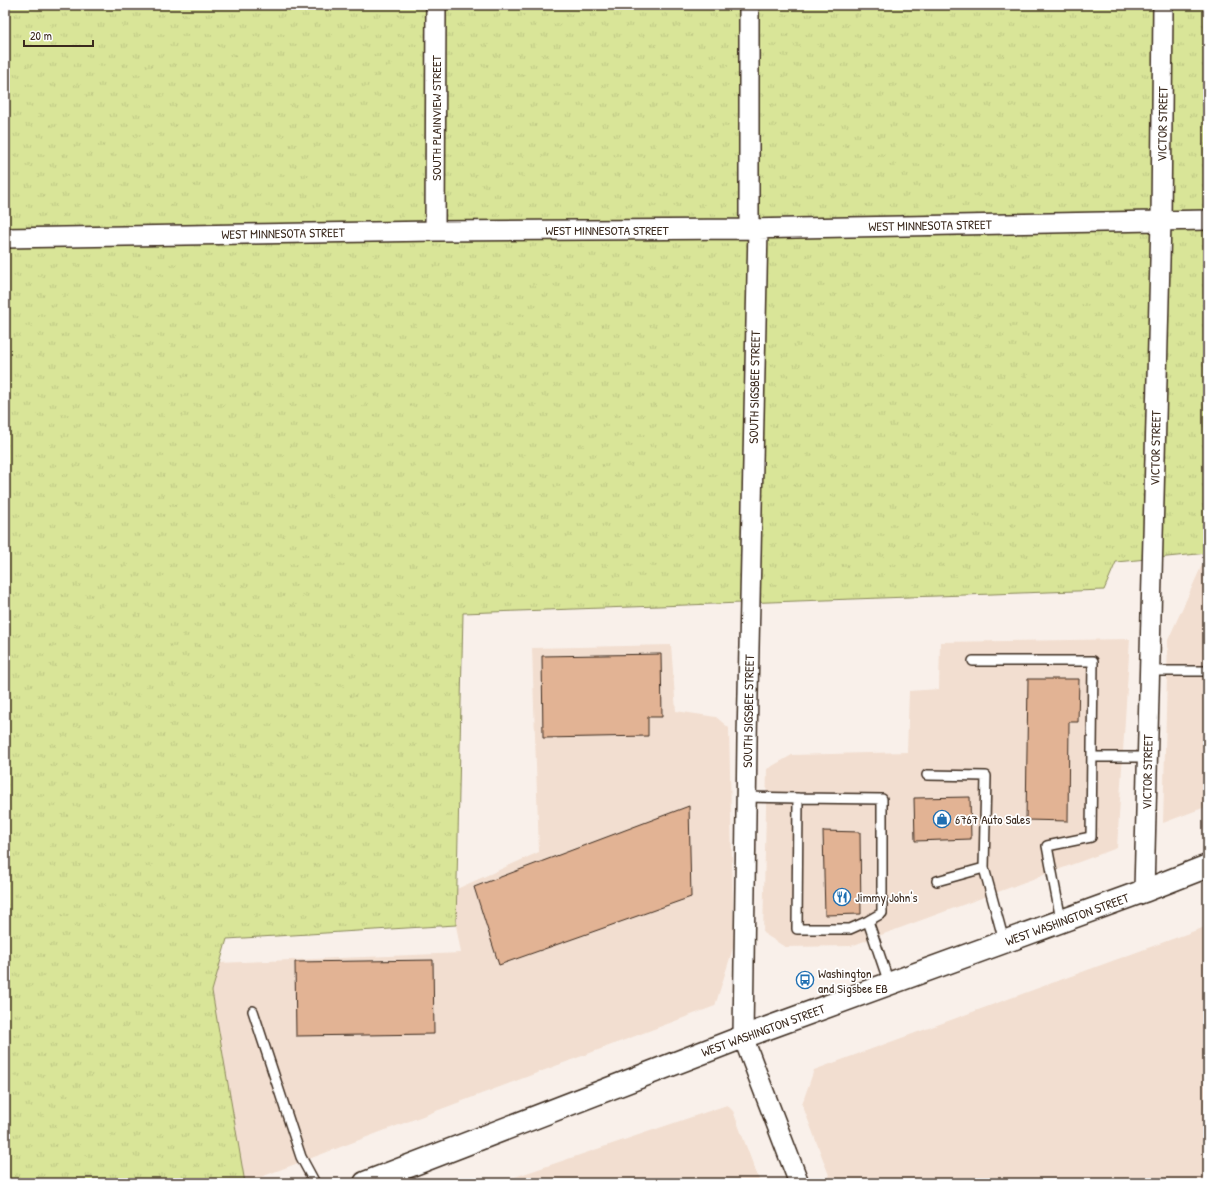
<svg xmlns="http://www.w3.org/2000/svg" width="1213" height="1188" font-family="'Patrick Hand',sans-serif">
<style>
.built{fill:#f2ded0}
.grass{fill:url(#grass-tufts);stroke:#8a885b}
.building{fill:#e2b394;stroke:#3b2a1e}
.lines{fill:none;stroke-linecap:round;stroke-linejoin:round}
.service-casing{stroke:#3b2a1e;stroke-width:12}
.minor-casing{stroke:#3b2a1e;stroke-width:22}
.primary-casing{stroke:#3b2a1e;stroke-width:25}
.service{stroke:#fff;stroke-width:9}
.minor{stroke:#fff;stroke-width:19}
.primary{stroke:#fff;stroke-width:22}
.labels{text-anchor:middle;stroke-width:3.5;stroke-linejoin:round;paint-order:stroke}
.street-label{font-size:13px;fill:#3b2a1e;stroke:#fff}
.poi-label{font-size:13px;fill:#3b2a1e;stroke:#fff;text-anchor:start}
</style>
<defs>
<pattern id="grass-tufts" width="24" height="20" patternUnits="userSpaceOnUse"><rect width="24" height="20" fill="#d9e598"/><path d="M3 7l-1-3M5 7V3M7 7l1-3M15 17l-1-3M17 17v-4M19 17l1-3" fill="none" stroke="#bbc583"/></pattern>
</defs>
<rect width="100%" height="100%" fill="#f9f0ea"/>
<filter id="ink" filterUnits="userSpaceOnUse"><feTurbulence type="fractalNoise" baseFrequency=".025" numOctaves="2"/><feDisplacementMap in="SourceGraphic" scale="8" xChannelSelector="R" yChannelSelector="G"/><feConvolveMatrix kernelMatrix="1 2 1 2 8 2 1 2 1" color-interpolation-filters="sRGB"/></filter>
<g filter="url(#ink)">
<path class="built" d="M1202,565H1208V806L1163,823L1168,640Z
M1130,639L1117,848L851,946L785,947L763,933L767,769L792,755L907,752L909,691L939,689L940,642Z
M671,645L676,711L716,717L729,728L734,945L715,1006L245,1183L201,989L219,963L461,953L450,892L539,852L532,648Z
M1208,926V1183H832L802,1104L814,1070Z
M727,1105L733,1111L760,1183H497Z"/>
<path class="grass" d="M5,5H1208V553L1116,562L1104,590L463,613L456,925L227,939L212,991L245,1183H8L5,1144Z"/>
<path class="building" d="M661,654L662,717H648V736L543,738L542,656Z
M1028,679H1079L1078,722H1069L1068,821L1026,820Z
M970,797L971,839L915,841L914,798Z
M689,806L691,897L499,965L474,887Z
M823,831L860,832L861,914L825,915Z
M433,960L434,1034L296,1036L295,962Z"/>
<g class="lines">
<defs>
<path id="service" d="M973,661H1093L1091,837L1047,846L1061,920
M1149,671H1208
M1092,757H1147
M927,775L986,776L984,868L1004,941
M746,797L798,798
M937,881L984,868
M868,921L850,929H797L798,798L882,799V913L868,921L889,983
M253,1011L301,1157L315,1183"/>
<path id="minor" d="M749,229V5
M758,229L747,740L743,1037L799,1183
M435,231L436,5
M5,238L435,231L749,229L1208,220
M1144,891L1161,221L1163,5"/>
<path id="primary" d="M365,1183L743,1037L1144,891L1208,866"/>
</defs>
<use href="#service" class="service-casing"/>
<use href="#minor" class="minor-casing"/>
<use href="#primary" class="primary-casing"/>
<use href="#service" class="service"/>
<use href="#minor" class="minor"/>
<use href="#primary" class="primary"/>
</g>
</g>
<defs>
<symbol id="shop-ring" viewBox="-11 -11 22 22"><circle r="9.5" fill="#fff" stroke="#1f6fb2" stroke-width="1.5"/><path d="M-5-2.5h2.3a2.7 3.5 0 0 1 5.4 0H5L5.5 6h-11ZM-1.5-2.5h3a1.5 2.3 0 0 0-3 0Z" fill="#1f6fb2"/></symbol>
<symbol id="restaurant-ring" viewBox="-11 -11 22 22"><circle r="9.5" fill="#fff" stroke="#1f6fb2" stroke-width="1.5"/><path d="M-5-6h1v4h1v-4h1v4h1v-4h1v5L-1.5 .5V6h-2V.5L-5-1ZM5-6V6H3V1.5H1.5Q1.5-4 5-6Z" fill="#1f6fb2"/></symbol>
<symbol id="bus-ring" viewBox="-11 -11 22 22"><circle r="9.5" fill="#fff" stroke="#1f6fb2" stroke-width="1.5"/><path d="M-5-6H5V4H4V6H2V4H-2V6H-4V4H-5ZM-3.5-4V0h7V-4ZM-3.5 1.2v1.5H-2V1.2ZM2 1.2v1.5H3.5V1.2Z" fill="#1f6fb2"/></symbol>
</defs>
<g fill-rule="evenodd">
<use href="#shop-ring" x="932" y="809" width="20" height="20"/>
<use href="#restaurant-ring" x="832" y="887" width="20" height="20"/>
<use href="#bus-ring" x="795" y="970" width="20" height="20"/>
</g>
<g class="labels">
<g class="street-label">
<text transform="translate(436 118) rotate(-90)" y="5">SOUTH PLAINVIEW STREET</text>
<text transform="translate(1162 124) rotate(-89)" y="5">VICTOR STREET</text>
<text transform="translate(930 225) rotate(-1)" y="5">WEST MINNESOTA STREET</text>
<text x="607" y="235">WEST MINNESOTA STREET</text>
<text transform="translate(283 233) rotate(-1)" y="5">WEST MINNESOTA STREET</text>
<text transform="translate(754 387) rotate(-89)" y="5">SOUTH SIGSBEE STREET</text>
<text transform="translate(1155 448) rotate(-89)" y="5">VICTOR STREET</text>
<text transform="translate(748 711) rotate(-89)" y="5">SOUTH SIGSBEE STREET</text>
<text transform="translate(1147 772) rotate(-89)" y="5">VICTOR STREET</text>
<text transform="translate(1067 919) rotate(-20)" y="5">WEST WASHINGTON STREET</text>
<text transform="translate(763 1030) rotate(-20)" y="5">WEST WASHINGTON STREET</text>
</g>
<g class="poi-label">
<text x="955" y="824">6767 Auto Sales</text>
<text x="855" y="902">Jimmy John's</text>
<text x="818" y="978">Washington<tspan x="818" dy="15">and Sigsbee EB</tspan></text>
</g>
</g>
<rect width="1213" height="1188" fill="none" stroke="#fff" stroke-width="20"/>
<rect x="10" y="10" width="1193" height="1168" fill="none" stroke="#3b2a1e" stroke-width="1.5" filter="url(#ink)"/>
<path d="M24 40v6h69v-6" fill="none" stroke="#3b2a1e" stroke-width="2"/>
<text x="30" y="40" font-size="12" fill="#3b2a1e" stroke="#ffffff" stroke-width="3" paint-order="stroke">20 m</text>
</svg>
